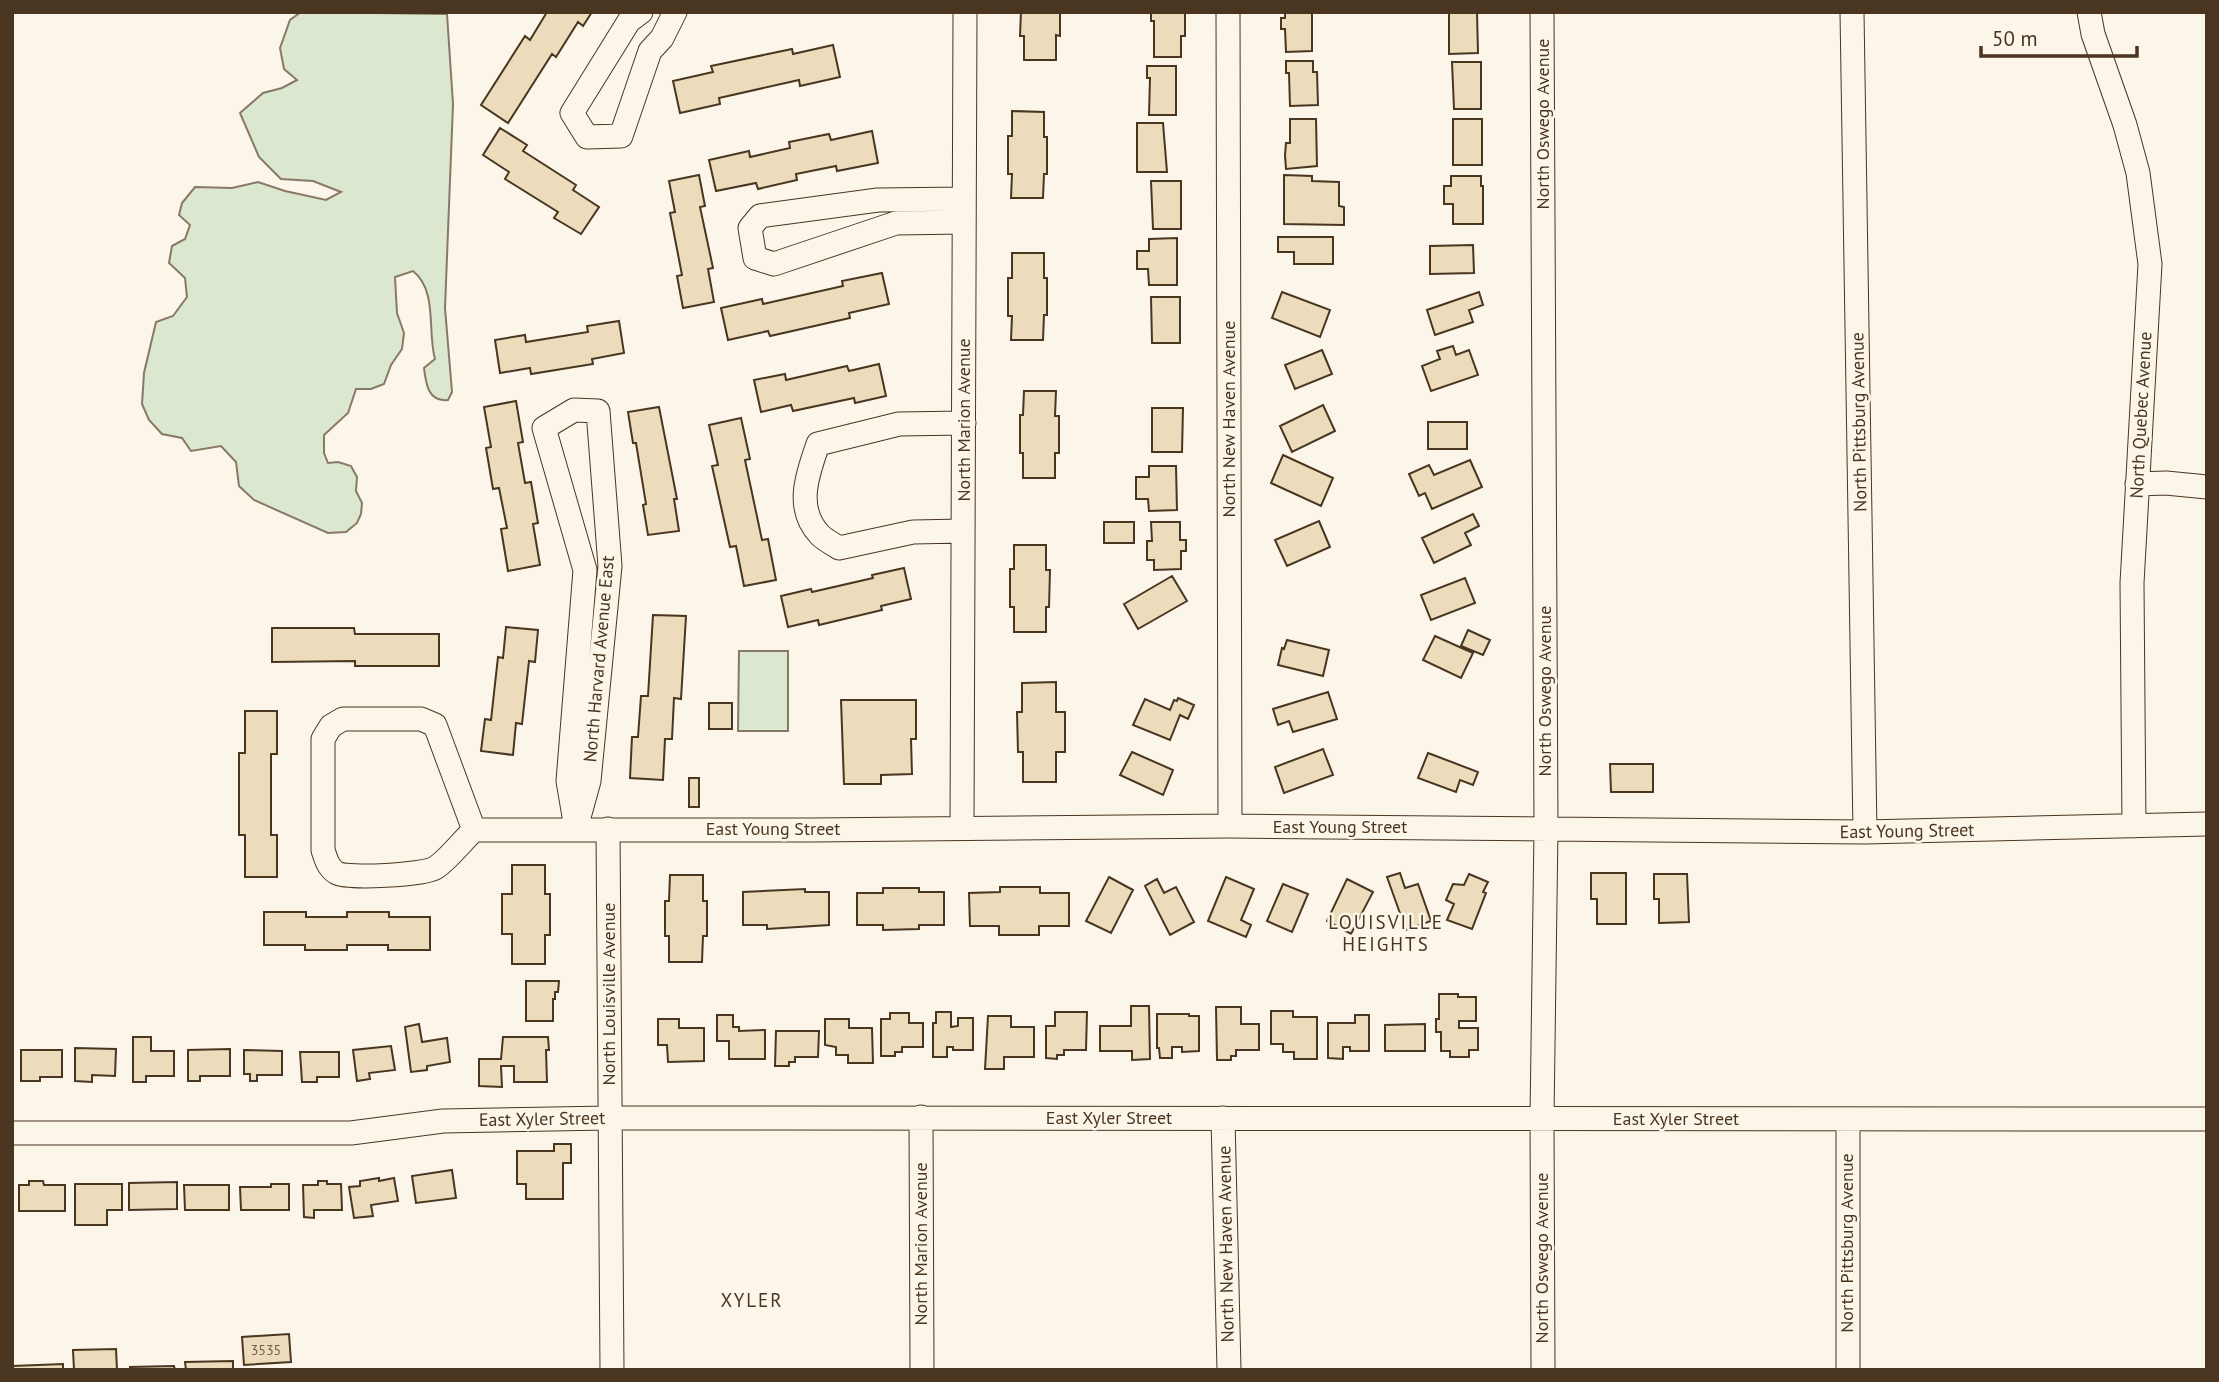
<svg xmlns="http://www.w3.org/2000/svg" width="2219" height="1382" font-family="'PT Sans',sans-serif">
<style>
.green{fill:#dce7d0;stroke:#887966;stroke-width:2}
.building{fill:#ecdcbc;stroke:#4a3520;stroke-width:2}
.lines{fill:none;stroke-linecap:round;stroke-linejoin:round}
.minor-casing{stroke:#4a3520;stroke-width:25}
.minor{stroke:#fbf6e9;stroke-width:23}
.labels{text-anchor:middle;stroke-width:5;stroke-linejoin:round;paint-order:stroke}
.number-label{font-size:14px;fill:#725f47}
.street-label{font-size:18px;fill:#4a3520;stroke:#fbf6e9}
.neighbourhood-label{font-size:19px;letter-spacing:2px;fill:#4a3520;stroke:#fbf6e9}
</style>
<rect width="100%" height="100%" fill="#fbf6e9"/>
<path class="green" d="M301,12L447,14L453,104L445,308L452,392L448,400C428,402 426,384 424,368L435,359C427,331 438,291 413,271L395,277L397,313L404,333L402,349L391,365L384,384L371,389H356L348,413L324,435V453L328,463L338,462L351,466L357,477L356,491L362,503L361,514L357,523L346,532L328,533L254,500L239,486L236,462L221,446L191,451L182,438L162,434L149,420L142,404L144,373L156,322L173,316L187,297L185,278L169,263L172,246L185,239L190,225L179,215L182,203L195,187L232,188L258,182L285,191L326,200L341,192L313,181L281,179L259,157L240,113L263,93L282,88L297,80L284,69L280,48L290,20Z
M739,651H788V731H738Z"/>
<path class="building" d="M547,12H592L583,26L578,22L556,57L552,54L508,123L481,105L525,36L530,40Z
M1021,12H1060V36L1056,35V60H1024V36H1020Z
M1151,12H1185V36H1181V57H1154V21H1151Z
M1285,12H1312V51L1286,52L1285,29H1281V18H1285Z
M1449,12H1477L1478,53L1449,54Z
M833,45L840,77L800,86L799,80L719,98L720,104L680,113L673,81L713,72L711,66L792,49L793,54Z
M1286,61H1313V72H1317L1318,105L1290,106L1289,73H1286Z
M1452,62H1481V109H1454Z
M1147,66H1176V115H1149L1150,78H1147Z
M1012,111L1044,112V137H1047V174H1044L1043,198H1011L1012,174H1008V136H1012Z
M1290,119H1316L1317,166L1286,169L1285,155L1286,143H1290Z
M1453,119H1482V165H1453Z
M1137,123H1163L1167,172H1137Z
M500,128L527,145L523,151L576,185L573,190L599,207L581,234L554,218L558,212L505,179L509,172L483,155Z
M872,131L878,163L837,171L836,166L796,174L797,180L758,189L756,183L716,191L709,160L749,151L750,157L790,148L789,142L829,134L831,140Z
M699,175L705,206L700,207L713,268L708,269L714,302L683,308L677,276L682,275L670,213L675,212L669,181Z
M1284,175L1312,176V181L1339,182V206L1344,207V225L1284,224Z
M1451,176H1481V186H1483V224H1453V204H1444V186H1451Z
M1151,181H1181V229H1153Z
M1278,237H1333V264H1294V252H1278Z
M1177,238V285H1149L1148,269H1137V251H1149V239Z
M1473,245L1474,273L1430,274V246Z
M1012,253H1044V278H1047V315H1044L1043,340H1011L1012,316H1008V278H1012Z
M882,273L889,304L849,313L850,318L770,336L768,331L728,340L721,308L762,299L763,304L843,286L842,281Z
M1282,292L1330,310L1320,337L1272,318Z
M1479,292L1483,305L1469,310L1473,322L1435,335L1427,310Z
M1151,297H1180V343H1152Z
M619,321L624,353L592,359L593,364L531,374L530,368L500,373L495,340L525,335L526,342L588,332L587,326Z
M1453,346L1456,355L1469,350L1478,375L1431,391L1422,366L1440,359L1437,351Z
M1322,350L1332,374L1295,389L1285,365Z
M879,364L886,396L855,403L854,398L793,411L791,405L761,412L754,380L785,374L786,380L847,366L849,371Z
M1024,391H1056L1055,416H1059V453H1055V478H1023V453H1020V415H1023Z
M516,401L523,442L518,443L525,483L531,482L538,523L533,524L540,565L508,571L501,529L507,528L499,488L493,489L486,448L491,447L484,407Z
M1323,405L1335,431L1292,452L1280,426Z
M659,407L677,499H674L679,531L648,535L643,505L646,504L636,443H633L628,412Z
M1152,408H1183L1182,452H1152Z
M741,418L750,459L745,460L762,540L768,539L776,580L744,586L736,546L730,547L712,466L718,465L709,425Z
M1428,422H1467V449H1428Z
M1283,455L1333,478L1321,506L1271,483Z
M1470,460L1482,487L1432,509L1425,493L1419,496L1409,474L1429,465L1434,475Z
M1149,466H1176L1177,510L1149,511L1148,499H1136V477H1149Z
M1473,514L1479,526L1465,533L1471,545L1434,563L1422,538Z
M1319,521L1330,547L1287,566L1275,540Z
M1104,522H1134V543H1104Z
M1151,522H1180V540H1186V551H1181V569L1154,570V560H1147V541H1152Z
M1014,545H1046V570H1050L1049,607H1046V632H1014V607H1010V569H1014Z
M904,568L911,599L881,606L882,610L819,625L818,620L788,627L781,596L811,589L812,592L873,578L872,575Z
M1172,576L1187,601L1138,629L1124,604Z
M1465,578L1475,603L1431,620L1421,595Z
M653,615L686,616L681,699L674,698L672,739H665L663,780L630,778L632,737H638L641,696H648Z
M506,627L538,630L535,662L529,661L522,724L516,723L513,755L481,751L485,719L491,720L498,657L503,658Z
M272,628H354L355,634H439V666H355V661L272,662Z
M1468,630L1490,640L1483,655L1461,646Z
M1435,636L1473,653L1461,678L1423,660Z
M1287,640L1329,650L1323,676L1278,665L1282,648L1284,649Z
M1056,682V712H1065V752H1056V782H1023V752H1018L1017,712H1022V683Z
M1328,692L1337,719L1293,732L1289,721L1278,725L1273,709Z
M1178,698L1194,705L1188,719L1180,715L1170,740L1133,725L1145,699L1170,710L1174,700L1177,701Z
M841,700H916V739H911L912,774L881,775V784H844Z
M709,703H732V729H709Z
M245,711H277V754H271V835H277V877H245V835H239V753H245Z
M1323,749L1333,775L1284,793L1275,767Z
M1132,752L1173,770L1163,795L1120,775Z
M1428,753L1478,772L1473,785L1460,780L1456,792L1418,778Z
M1610,764H1653V792H1611Z
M689,778H699V807H689Z
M512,865H545V894H550V935H545V964H512V934H502V894H512Z
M1400,873L1405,888L1418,884L1431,921L1406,930L1387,877Z
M1591,873H1626V924H1597V899H1591Z
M1469,874L1488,882L1483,892L1486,893L1472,929L1447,920L1454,904L1446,900L1453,884L1464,885Z
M1654,874H1687L1689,922L1659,923V899H1654Z
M670,875H703V901H707V936H703L702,962H669V936H665V901H669Z
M1109,877L1133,890L1111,933L1086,921Z
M1226,877L1254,889L1241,920L1251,925L1246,937L1208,921Z
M1157,879L1164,893L1176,887L1194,922L1170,935L1145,886Z
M1347,879L1373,892L1351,934L1327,921Z
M1283,884L1308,894L1292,932L1267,921Z
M1000,887H1040V893H1069V926H1039V935H999V926H970L969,893L1000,892Z
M883,888H919V892H944V925H919V929L883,930V925H857V893H883Z
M805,889V892H829V925L767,929V925H743V892Z
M264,912H306V917H347V912H389V917H430V950H388V945H347V950H305V945H264Z
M526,981H559L558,992H555V999H553V1021H526Z
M1439,994H1458V997H1476V1021H1459V1028H1478V1050H1469V1057H1450V1051H1441V1032H1436V1019H1439Z
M1131,1006H1149L1150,1059L1132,1060V1051H1100V1026H1131Z
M1216,1007H1241V1024H1259V1050H1236V1056H1231V1060H1217Z
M1271,1011H1293V1017H1317V1059H1294V1052H1283V1044H1271Z
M936,1012H951V1027L958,1026V1018H973V1050H953V1047H947V1057H933V1023H936Z
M1055,1012H1087L1086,1050H1064V1055H1057V1059L1046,1058V1026H1055Z
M890,1013H909V1023H923V1047H902V1052H895V1056H881V1019H890Z
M1157,1014H1189V1016H1199V1051L1182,1052V1047H1172V1058H1160L1159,1048H1157Z
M717,1015H733V1027H739V1031L765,1030V1059H729V1041H717Z
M1355,1015H1369V1051H1350V1047H1343V1059L1328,1058V1023H1355Z
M988,1016H1011V1027H1034V1057H1004V1069H985Z
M658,1019H679V1028H704V1061L668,1062L667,1045H658Z
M825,1019H849V1028H872L873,1063H848V1055H836V1047L825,1045Z
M419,1024L422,1042L447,1038L450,1062L427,1066V1070L411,1072L405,1027Z
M1425,1024V1051H1385V1025Z
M776,1031H819L818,1057H795V1062H789V1066H775Z
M133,1037H151V1051H174V1076H146V1082H133Z
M503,1037H548L549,1050H546L547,1082H514V1066H501L502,1087L479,1086V1059H501Z
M391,1046L395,1070L369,1073L370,1079L357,1081L353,1050Z
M75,1048L116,1049L115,1076L92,1075V1082L75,1081Z
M230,1049V1076H200V1081H188V1050Z
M21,1050H62V1077H40V1081H21Z
M244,1050L282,1051V1075H257V1081H250V1074H244Z
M300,1052H339V1077H317V1082H302Z
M554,1144H571V1163H563V1199H526V1184H517V1151H554Z
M452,1170L456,1198L416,1203L412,1176Z
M379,1178V1181L394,1178L398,1201L371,1205L373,1216L354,1218L349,1187L360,1186V1181Z
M29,1181H43L44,1185H65V1211H19V1185H29Z
M318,1181H327V1184H341L342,1210H314V1218L304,1217L303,1185H318Z
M177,1182V1209L129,1210V1183Z
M75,1184H122V1210H107V1225H75Z
M271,1184H289V1210H241L240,1187H271Z
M184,1185H229V1210H185Z
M289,1334L291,1362L244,1365L242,1337Z
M116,1349L117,1370H74L73,1350Z
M233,1361V1370H186L185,1362Z
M63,1364V1370H13V1366Z
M174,1366L175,1370H130V1367Z"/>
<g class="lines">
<defs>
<path id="minor" d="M641,12L629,21L572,113L587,137L621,136L650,51L662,38L675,12
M1228,12L1230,826
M1542,12L1546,829L1542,1118L1543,1370
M1852,12L1865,832
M2089,12L2093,34L2125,125L2138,173L2150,264L2132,583L2134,826
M964,199L878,200L760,216L750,228L755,258L774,264L896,223L964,222
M574,410L598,411L610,566L589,781L576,828L568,781L585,570L544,428Z
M2137,484L2166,483L2207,487
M963,531L913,532L839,548C833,544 825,540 820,535C794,508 808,473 818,444L899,424L964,423
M343,719H421L435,725L474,830C463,840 447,861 435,868C423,875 348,879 337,873C328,868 326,859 323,850V739L331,726Z
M962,827L965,12
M608,829L612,1370
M474,830H813L1230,826L1865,832L2207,824
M921,1117L922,1370
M1223,1118L1229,1370
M12,1133H351L443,1121L609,1118L2207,1119
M1848,1370V1120"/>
</defs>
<use href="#minor" class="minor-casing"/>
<use href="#minor" class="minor"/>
</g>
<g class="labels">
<g class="number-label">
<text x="266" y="1355">3535</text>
</g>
<g class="street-label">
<text transform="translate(1543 124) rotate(-90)" y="6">North Oswego Avenue</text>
<text transform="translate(2141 415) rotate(-87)" y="6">North Quebec Avenue</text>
<text transform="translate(1229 419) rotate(-90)" y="6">North New Haven Avenue</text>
<text transform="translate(964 420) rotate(-90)" y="6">North Marion Avenue</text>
<text transform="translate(1859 422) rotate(-91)" y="6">North Pittsburg Avenue</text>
<text transform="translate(599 659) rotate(-85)" y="6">North Harvard Avenue East</text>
<text transform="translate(1545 691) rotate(-90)" y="6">North Oswego Avenue</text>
<text x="1340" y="833">East Young Street</text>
<text x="773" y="835">East Young Street</text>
<text transform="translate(1907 831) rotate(-1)" y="6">East Young Street</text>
<text transform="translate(609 994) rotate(-90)" y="6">North Louisville Avenue</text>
<text x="1109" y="1124">East Xyler Street</text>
<text transform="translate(542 1119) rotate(-1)" y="6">East Xyler Street</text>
<text x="1676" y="1125">East Xyler Street</text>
<text transform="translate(1847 1243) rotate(-90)" y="6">North Pittsburg Avenue</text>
<text transform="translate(921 1244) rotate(-90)" y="6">North Marion Avenue</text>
<text transform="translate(1226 1244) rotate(-91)" y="6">North New Haven Avenue</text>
<text transform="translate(1542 1258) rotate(-90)" y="6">North Oswego Avenue</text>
</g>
<g class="neighbourhood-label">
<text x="1386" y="929">LOUISVILLE<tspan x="1386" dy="22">HEIGHTS</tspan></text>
<text x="752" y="1307">XYLER</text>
</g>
</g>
<rect width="2219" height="1382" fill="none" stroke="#4a3520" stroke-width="28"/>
<path d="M1981 46v10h156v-10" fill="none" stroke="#4a3520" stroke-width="3.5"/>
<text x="1992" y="46" font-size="21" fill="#4a3520" stroke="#fbf6e9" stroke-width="5" paint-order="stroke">50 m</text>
</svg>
